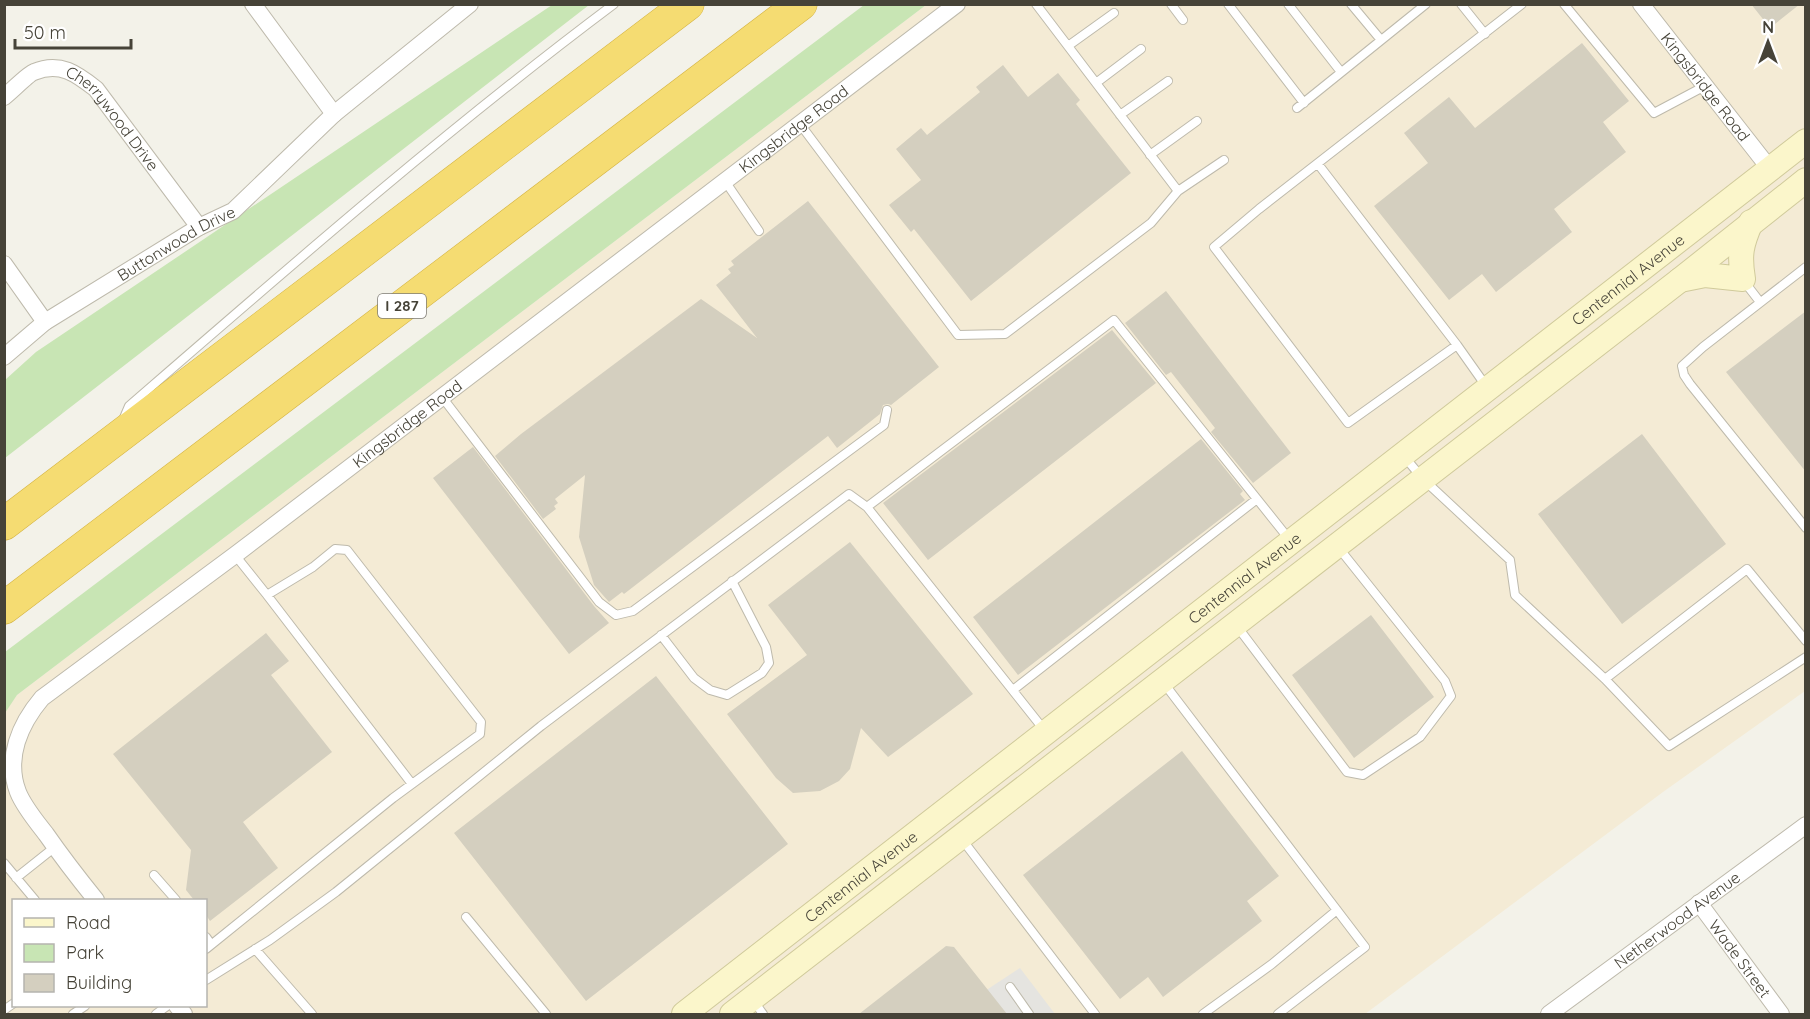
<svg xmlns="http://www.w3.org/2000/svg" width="1810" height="1019" font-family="Quicksand,sans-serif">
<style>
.commercial{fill:#f4ebd5;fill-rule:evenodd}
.green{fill:#c8e5b4}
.parking{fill:#e5e4e0}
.building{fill:#d4cfbf}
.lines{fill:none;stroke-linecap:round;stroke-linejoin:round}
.service-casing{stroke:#bebaac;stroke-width:10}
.minor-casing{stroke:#bebaac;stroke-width:18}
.secondary-casing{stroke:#d0ca9b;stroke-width:26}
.motorway-casing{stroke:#d4b342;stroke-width:33}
.service{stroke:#fff;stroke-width:8}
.minor{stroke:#fff;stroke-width:16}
.secondary{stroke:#fbf6cb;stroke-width:24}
.motorway{stroke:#f5dc72;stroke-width:32}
.labels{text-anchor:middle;stroke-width:4.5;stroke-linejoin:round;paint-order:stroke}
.shield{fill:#fff;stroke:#7e7b74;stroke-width:1.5}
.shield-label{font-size:15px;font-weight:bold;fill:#464338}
.street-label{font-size:16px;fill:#464338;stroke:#fff}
</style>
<rect width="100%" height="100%" fill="#f3f2e9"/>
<path class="commercial" d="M926,5H1805V691L1663,792L1365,1014H5L4,713L17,695ZM14,900H206V1006H14Z"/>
<path class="green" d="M552,5H589L5,458V380L36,352Z
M864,5H926L17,695L5,713V652Z"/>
<path class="parking" d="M1020,968L1055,1014H951L994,985Z"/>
<path class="building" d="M1751,4H1800L1770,28Z
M1582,43L1629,101L1603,122L1626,152L1554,209L1572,232L1496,292L1482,274L1449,300L1374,206L1428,163L1404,133L1449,97L1475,128Z
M1003,65L1028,97L1058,73L1080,100L1076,104L1131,173L971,301L914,229L911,232L889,205L921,180L896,149L921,128L927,135L980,92L976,87Z
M808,201L939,367L891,405L888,404L883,405L880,414L837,448L828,436L624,594L622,592L609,602L594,585L579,537L585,475L555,499L558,503L554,506L556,509L543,519L495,456L521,434L701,299L757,338L716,285L731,273L728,269L734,265L731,261Z
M1166,291L1291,453L1253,483L1211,432L1215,428L1171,372L1166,375L1125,323Z
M1806,311V472L1726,372Z
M1112,330L1156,383L928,560L883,503Z
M1642,434L1726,544L1622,624L1538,514Z
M1201,439L1243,491L1240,494L1245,500L1018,675L973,617Z
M473,447L594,606L609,623L569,654L433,478Z
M850,542L973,694L888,757L861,728L850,769L839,781L820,791L793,793L776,778L727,714L807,655L768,605Z
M1371,615L1434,697L1354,758L1292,675Z
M266,633L289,661L271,675L332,752L243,822L278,868L210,921L206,915V900H194L186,890L191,850L113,754Z
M656,676L788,844L586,1001L454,833Z
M1182,751L1279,876L1247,901L1262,921L1163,997L1148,977L1120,999L1023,875Z
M946,946L954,947L1007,1014H859Z"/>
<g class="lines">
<defs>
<path id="service" d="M1171,4L1183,20
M1228,4L1304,103
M1288,4L1341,72
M1351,4L1381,40
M1461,4L1485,34
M1564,4L1654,113L1705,86
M1068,46L1114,13
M1096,83L1141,49
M1297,108L1426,4
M1120,115L1168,81
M800,124L958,335L1005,334L1151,223L1178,191L1036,4
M1150,155L1197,121
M1318,164L1457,345L1486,386
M725,181L759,231
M1178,191L1224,160
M1806,267L1703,347L1682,366L1684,375L1690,384L1806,528
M1743,280L1760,302
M1457,345L1348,423L1214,247L1259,209L1522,4
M442,397L599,602L616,615L633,611L884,425L887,410
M123,420L129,406C287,269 446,130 614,4
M1403,455L1423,479L1510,560L1515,595L1605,679L1669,746L1806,657
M867,507L1114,320L1289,539
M267,595L412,784
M1236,625L1347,772L1363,775L1420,737L1451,696L1445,681L1338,547
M661,635L694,678L710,690L727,695L762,673L769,663L766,647L732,581
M1605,679L1747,569L1806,641
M1163,682L1365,947L1278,1014
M1013,690L1257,499
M961,838L1095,1014
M4,863L35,900
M154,875L176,900
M16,878L55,847
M466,917L546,1014
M206,937L211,944
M206,949L393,798L480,734L481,722L347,550L335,549L313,567L267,595L235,555
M255,949L312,1014
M206,980L270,940L336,892L541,726L849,494L867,507L1045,731
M1010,987L1029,1014
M752,999L763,1014
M4,1010L14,1003
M73,1014L85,1006
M156,1014L167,1006
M1203,1014L1272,964L1337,910"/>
<g id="minor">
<path d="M253,4L334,114L470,4"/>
<path id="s1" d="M1641,4L1770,169"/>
<path id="s2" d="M4,97C12,91 28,74 34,72C60,61 77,74 96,89L199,227"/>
<path d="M4,264L45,322"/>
<path id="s3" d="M4,357L45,322L199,227L233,211L334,114"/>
<path id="s4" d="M96,900C79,879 62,857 46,834C36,821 24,807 18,792C5,758 20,724 42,698L235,555L957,4"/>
<path id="s5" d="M1699,903L1781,1014"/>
<path d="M177,1006L184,1014"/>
<path id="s6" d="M1549,1014L1806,825"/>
</g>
<g id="secondary">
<path d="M1680,280L1705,275L1743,279C1739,255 1741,245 1751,222"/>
<path id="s7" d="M684,1014L1806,141"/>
<path d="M732,1014L1680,280L1806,180"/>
</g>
<path id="motorway" d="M4,524L688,4
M4,608L801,4"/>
</defs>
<use href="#service" class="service-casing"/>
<use href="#minor" class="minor-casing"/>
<use href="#secondary" class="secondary-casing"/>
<use href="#motorway" class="motorway-casing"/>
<use href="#service" class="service"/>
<use href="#minor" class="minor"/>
<use href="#secondary" class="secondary"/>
<use href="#motorway" class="motorway"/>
</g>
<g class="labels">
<rect class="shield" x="378" y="294" width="48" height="24" rx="4.5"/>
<g class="shield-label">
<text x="402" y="311">I 287</text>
</g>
<g class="street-label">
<text dy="6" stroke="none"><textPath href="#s1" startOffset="105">Kingsbridge Road</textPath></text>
<text dy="6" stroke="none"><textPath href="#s2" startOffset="140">Cherrywood Drive</textPath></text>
<text dy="6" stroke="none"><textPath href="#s4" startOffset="1178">Kingsbridge Road</textPath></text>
<text dy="6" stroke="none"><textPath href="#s3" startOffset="207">Buttonwood Drive</textPath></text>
<text dy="6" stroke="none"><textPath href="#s7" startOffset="1196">Centennial Avenue</textPath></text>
<text dy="6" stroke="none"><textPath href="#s4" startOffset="692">Kingsbridge Road</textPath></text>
<text dy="6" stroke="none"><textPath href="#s7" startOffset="710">Centennial Avenue</textPath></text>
<text dy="6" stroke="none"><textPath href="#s7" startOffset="224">Centennial Avenue</textPath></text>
<text dy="6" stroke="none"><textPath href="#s6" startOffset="159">Netherwood Avenue</textPath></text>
<text dy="6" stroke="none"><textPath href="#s5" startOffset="69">Wade Street</textPath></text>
</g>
</g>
<rect width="1810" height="1019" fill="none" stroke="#464338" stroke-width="12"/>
<rect x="12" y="899" width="195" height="108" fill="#ffffff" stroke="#b5b4af" stroke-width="1.5"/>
<rect x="24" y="918" width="30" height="9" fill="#fbf6cb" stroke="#b5b4af" stroke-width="1.5"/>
<text x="66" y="929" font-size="18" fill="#464338">Road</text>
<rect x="24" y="944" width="30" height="18" fill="#c8e5b4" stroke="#b5b4af" stroke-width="1.5"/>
<text x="66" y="959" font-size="18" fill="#464338">Park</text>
<rect x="24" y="974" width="30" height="18" fill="#d4cfbf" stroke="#b5b4af" stroke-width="1.5"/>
<text x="66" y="989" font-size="18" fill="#464338">Building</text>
<g transform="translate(1768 42)" stroke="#ffffff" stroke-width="4.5" paint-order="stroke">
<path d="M0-4.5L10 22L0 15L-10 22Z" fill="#464338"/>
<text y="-9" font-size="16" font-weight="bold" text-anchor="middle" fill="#464338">N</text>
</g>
<path d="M15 39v9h116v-9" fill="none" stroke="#464338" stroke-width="3"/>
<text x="24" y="39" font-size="18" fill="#464338" stroke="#ffffff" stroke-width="4.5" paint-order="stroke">50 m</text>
</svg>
